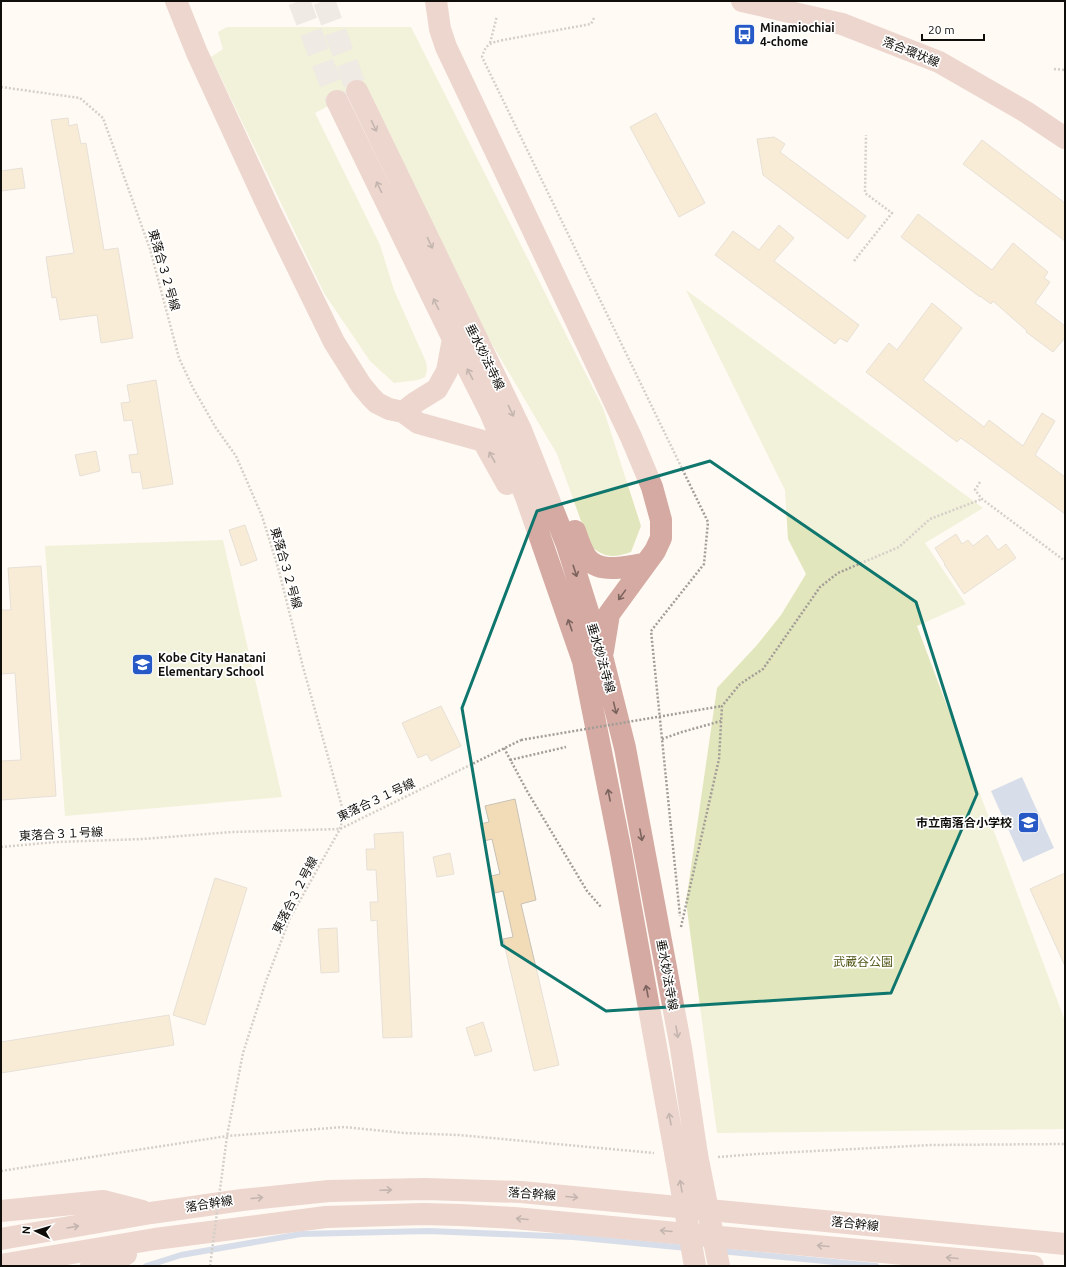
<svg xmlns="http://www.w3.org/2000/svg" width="1066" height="1267" font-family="Ubuntu,'Noto Sans JP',sans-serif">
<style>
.green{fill:#e2e6bd}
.water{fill:#a7bcde}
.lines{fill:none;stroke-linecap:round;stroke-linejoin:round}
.stream{stroke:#a7bcde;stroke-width:6}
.building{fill:#f2dcb7;stroke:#c8c1b6}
.tertiary-tunnel{stroke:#dbd7d0;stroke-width:22;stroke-dasharray:22 11;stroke-linecap:butt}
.path{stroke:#a19d97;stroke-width:2.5;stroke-dasharray:2 2;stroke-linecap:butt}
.tertiary{stroke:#d5aaa3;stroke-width:22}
.path-bridge{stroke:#a19d97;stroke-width:2.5;stroke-dasharray:2 2;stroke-linecap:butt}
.tertiary-bridge{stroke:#d5aaa3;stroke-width:22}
.oneway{stroke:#7c645e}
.marked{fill:none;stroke:#0f766e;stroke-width:3;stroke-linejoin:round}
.labels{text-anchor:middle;stroke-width:3.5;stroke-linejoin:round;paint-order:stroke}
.poi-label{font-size:12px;font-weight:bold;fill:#100e0a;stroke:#fff;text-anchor:start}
.street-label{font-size:12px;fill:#100e0a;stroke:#fff}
.park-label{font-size:12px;fill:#55591a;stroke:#fff}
</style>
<rect width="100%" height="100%" fill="#fffaf3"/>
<path class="green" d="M227,27H411L603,408L641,526L631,552C612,558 606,558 590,546L557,454L479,322L366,86L315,113L380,245L394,290L426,362L427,370L425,377L418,380L394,383L370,361L324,293L211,57L223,49L218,32Z
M686,290L983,508L925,543L966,604L917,626L1065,1021V1129L717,1133L686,902L717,688L757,645L781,615L806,574L788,539L785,490Z
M223,540L282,797L65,816L45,546Z"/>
<path class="water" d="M1022,777L1054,848L1023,862L991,791Z"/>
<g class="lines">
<path class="stream" d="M720,1251L876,1266
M146,1266L181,1255L301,1234L429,1231L573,1237L687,1248"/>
</g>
<path class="building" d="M656,113L705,203L679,217L630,127Z
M68,118L69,126L77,124L81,144L86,143L104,250L118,248L133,338L101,343L97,315L60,320L56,297L52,298L46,257L74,253L51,120Z
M774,137L785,144L780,152L866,216L848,239L763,175L757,139Z
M982,140L1065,203V241L963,164Z
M22,168L25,188L1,191V171Z
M918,214L992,270L1013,243L1048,272L1044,278L1050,282L1035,303L1065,326V338L1053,352L1026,332L1027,331L993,301L991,304L980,296V297L901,237Z
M779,225L794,238L774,261L859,325L847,342L840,338L835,344L715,255L733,231L759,250Z
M932,303L962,328L923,380L984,427L989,420L1023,446L1042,413L1055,421L1035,455L1065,477V514L961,438L957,442L866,372L889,343L897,350Z
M156,380L173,484L143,489L140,472L132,473L129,455L138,454L132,420L124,421L121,403L130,402L127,385Z
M96,451L100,471L80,476L75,455Z
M245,525L257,560L241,566L229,530Z
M956,534L962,544L968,540L973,546L987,535L998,550L1006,544L1016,558L964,594L944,564H945L935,548Z
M41,566L56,796L1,800V761L21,760L15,673L1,674V610H11L8,568Z
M441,706L461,746L431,761L427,754L418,758L402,723Z
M515,799L536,900L521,904L559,1065L534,1071L503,939L513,937L503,891L495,893L491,876L500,874L492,839L484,841L480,824L489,822L485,806Z
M403,832L412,1037L383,1038L377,920L371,921L370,902H378L376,870H367L366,849H375L374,834Z
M450,853L454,874L437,877L433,857Z
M1065,873V966L1030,889Z
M215,878L247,888L205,1025L173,1015Z
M337,928L339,972L321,973L318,929Z
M169,1015L174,1045L1,1073V1042Z
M483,1022L492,1051L475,1056L466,1028Z"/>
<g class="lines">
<path class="tertiary-tunnel" d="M299,1L337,101
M324,1L357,91"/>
<path class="path" d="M594,18L591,24L503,40C491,43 486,43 482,57L708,522L704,564L651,631L680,916
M490,43L497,16
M1054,69L1065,70
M1,87L80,98L103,118L150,249L179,358L193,388L216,428L236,456L262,516L279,571L303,667L344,814L340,829L290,918L266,981L243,1053L227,1136
M854,261L892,213L865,193L866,135
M980,482L975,490L982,499L1065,561
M662,739L682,732L721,721
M504,748L527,791L587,891L601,907
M510,760L566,747
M1,847L56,842L143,839L232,832L340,829L521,740
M681,927L719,759L722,706L740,684L763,669L820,587L838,573L899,547L930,519L982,499
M718,1157L757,1154L931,1145L1065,1144
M1,1171L227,1136L344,1127L404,1133L459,1135L654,1153"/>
<path class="tertiary" d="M176,1L197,53L270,211L334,342L361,385L371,397L377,403L389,409L403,412L418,423L483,441L507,484
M436,1L440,29L446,47L631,437L652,487L661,520V538L655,551L609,614L603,651
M742,1L842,24L939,62L1026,112L1065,138
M357,91L521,430L567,545L602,656L625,748L681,1048L697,1155
M337,101L453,339L490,412L526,497L583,661L621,852L676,1158
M403,412L416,402L437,389L447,371L453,339
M575,531C578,540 581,549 586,557C599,575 627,566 645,564
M1,1211L103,1201L142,1211
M1,1239L151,1213L242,1200L329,1191L425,1189L521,1192L1065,1244
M1,1265L155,1239L326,1217L423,1214L460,1215L514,1218L1033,1266
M91,1266L116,1260L126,1254"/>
<path class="path-bridge" d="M521,740L722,706
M210,1266L227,1136"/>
<path class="tertiary-bridge" d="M697,1155L719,1266
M676,1158L695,1266"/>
</g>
<defs><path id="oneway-shaft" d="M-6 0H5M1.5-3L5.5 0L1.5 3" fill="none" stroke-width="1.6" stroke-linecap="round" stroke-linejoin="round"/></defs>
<g class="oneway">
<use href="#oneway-shaft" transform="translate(374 126) rotate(64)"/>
<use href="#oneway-shaft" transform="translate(379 187) rotate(-116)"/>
<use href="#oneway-shaft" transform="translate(430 243) rotate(64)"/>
<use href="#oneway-shaft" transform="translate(436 304) rotate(-116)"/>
<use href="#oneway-shaft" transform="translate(470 374) rotate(-117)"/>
<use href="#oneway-shaft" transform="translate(511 411) rotate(64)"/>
<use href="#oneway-shaft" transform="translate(492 457) rotate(-119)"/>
<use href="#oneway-shaft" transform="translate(575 571) rotate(72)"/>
<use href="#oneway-shaft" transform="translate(622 595) rotate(126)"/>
<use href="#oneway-shaft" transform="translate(570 625) rotate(-109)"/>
<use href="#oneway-shaft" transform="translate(615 708) rotate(76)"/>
<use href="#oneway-shaft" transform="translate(609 795) rotate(-101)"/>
<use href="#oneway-shaft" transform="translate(641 835) rotate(79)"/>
<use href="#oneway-shaft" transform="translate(647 991) rotate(-101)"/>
<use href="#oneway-shaft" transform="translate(677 1032) rotate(80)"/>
<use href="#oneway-shaft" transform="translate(670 1119) rotate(-100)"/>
<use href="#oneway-shaft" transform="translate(681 1186) rotate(-100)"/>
<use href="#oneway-shaft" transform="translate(386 1190) rotate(-2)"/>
<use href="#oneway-shaft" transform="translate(572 1197) rotate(5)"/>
<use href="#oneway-shaft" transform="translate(257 1198) rotate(-5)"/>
<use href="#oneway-shaft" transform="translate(522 1219) rotate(-175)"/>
<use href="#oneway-shaft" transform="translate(73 1227) rotate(-10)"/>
<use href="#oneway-shaft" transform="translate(666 1231) rotate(-175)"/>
<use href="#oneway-shaft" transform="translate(823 1246) rotate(-175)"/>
<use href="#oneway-shaft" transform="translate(952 1258) rotate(-175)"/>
</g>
<path d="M0 0H1066V1267H0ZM710,461L916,602L977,794L891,993L606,1011L502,945L462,708L537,511Z" fill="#fffaf3" fill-opacity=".55" fill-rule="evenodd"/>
<path class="marked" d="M710,461L916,602L977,794L891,993L606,1011L502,945L462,708L537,511Z"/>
<defs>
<symbol id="bus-square" viewBox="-11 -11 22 22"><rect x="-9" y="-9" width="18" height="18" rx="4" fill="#2658c6" stroke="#fff"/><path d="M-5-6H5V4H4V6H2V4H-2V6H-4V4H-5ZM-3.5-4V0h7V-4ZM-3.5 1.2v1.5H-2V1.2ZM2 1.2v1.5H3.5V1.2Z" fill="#fff"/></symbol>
<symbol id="school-square" viewBox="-11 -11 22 22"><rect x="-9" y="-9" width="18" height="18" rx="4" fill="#2658c6" stroke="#fff"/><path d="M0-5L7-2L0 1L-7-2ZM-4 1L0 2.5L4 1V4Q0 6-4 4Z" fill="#fff"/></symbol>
</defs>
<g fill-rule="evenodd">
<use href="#bus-square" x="732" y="22" width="25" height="25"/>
<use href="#school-square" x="130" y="652" width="25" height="25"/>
<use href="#school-square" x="1016" y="810" width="25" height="25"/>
</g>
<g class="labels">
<g class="poi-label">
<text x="760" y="32">Minamiochiai<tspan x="760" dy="14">4-chome</tspan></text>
<text x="158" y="662">Kobe City Hanatani<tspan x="158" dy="14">Elementary School</tspan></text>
<text x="1012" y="827" text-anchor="end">市立南落合小学校</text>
</g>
<g class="street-label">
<text transform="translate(911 52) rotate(22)" y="4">落合環状線</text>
<text transform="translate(164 270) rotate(74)" y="4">東落合３２号線</text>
<text transform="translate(485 357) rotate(64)" y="4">垂水妙法寺線</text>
<text transform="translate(286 568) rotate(74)" y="4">東落合３２号線</text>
<text transform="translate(601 658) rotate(74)" y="4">垂水妙法寺線</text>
<text transform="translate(376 800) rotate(-25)" y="4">東落合３１号線</text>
<text transform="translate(61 834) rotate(-3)" y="4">東落合３１号線</text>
<text transform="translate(295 895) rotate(-63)" y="4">東落合３２号線</text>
<text transform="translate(667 975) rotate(80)" y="4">垂水妙法寺線</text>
<text transform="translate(532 1194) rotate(4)" y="4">落合幹線</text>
<text transform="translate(209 1204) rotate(-9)" y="4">落合幹線</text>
<text transform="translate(855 1224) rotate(6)" y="4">落合幹線</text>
</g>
<g class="park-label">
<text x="863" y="966">武蔵谷公園</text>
</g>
</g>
<rect width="1066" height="1267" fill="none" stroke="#100e0a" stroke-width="4"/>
<g transform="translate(36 1231) rotate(275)" stroke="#ffffff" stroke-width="3" paint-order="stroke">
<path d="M0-3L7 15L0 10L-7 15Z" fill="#100e0a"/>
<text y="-6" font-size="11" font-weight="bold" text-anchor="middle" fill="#100e0a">N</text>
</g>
<path d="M922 34v6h62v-6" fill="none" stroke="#100e0a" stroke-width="2"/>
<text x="928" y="34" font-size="12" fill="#100e0a" stroke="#ffffff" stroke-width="3" paint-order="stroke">20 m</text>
</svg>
